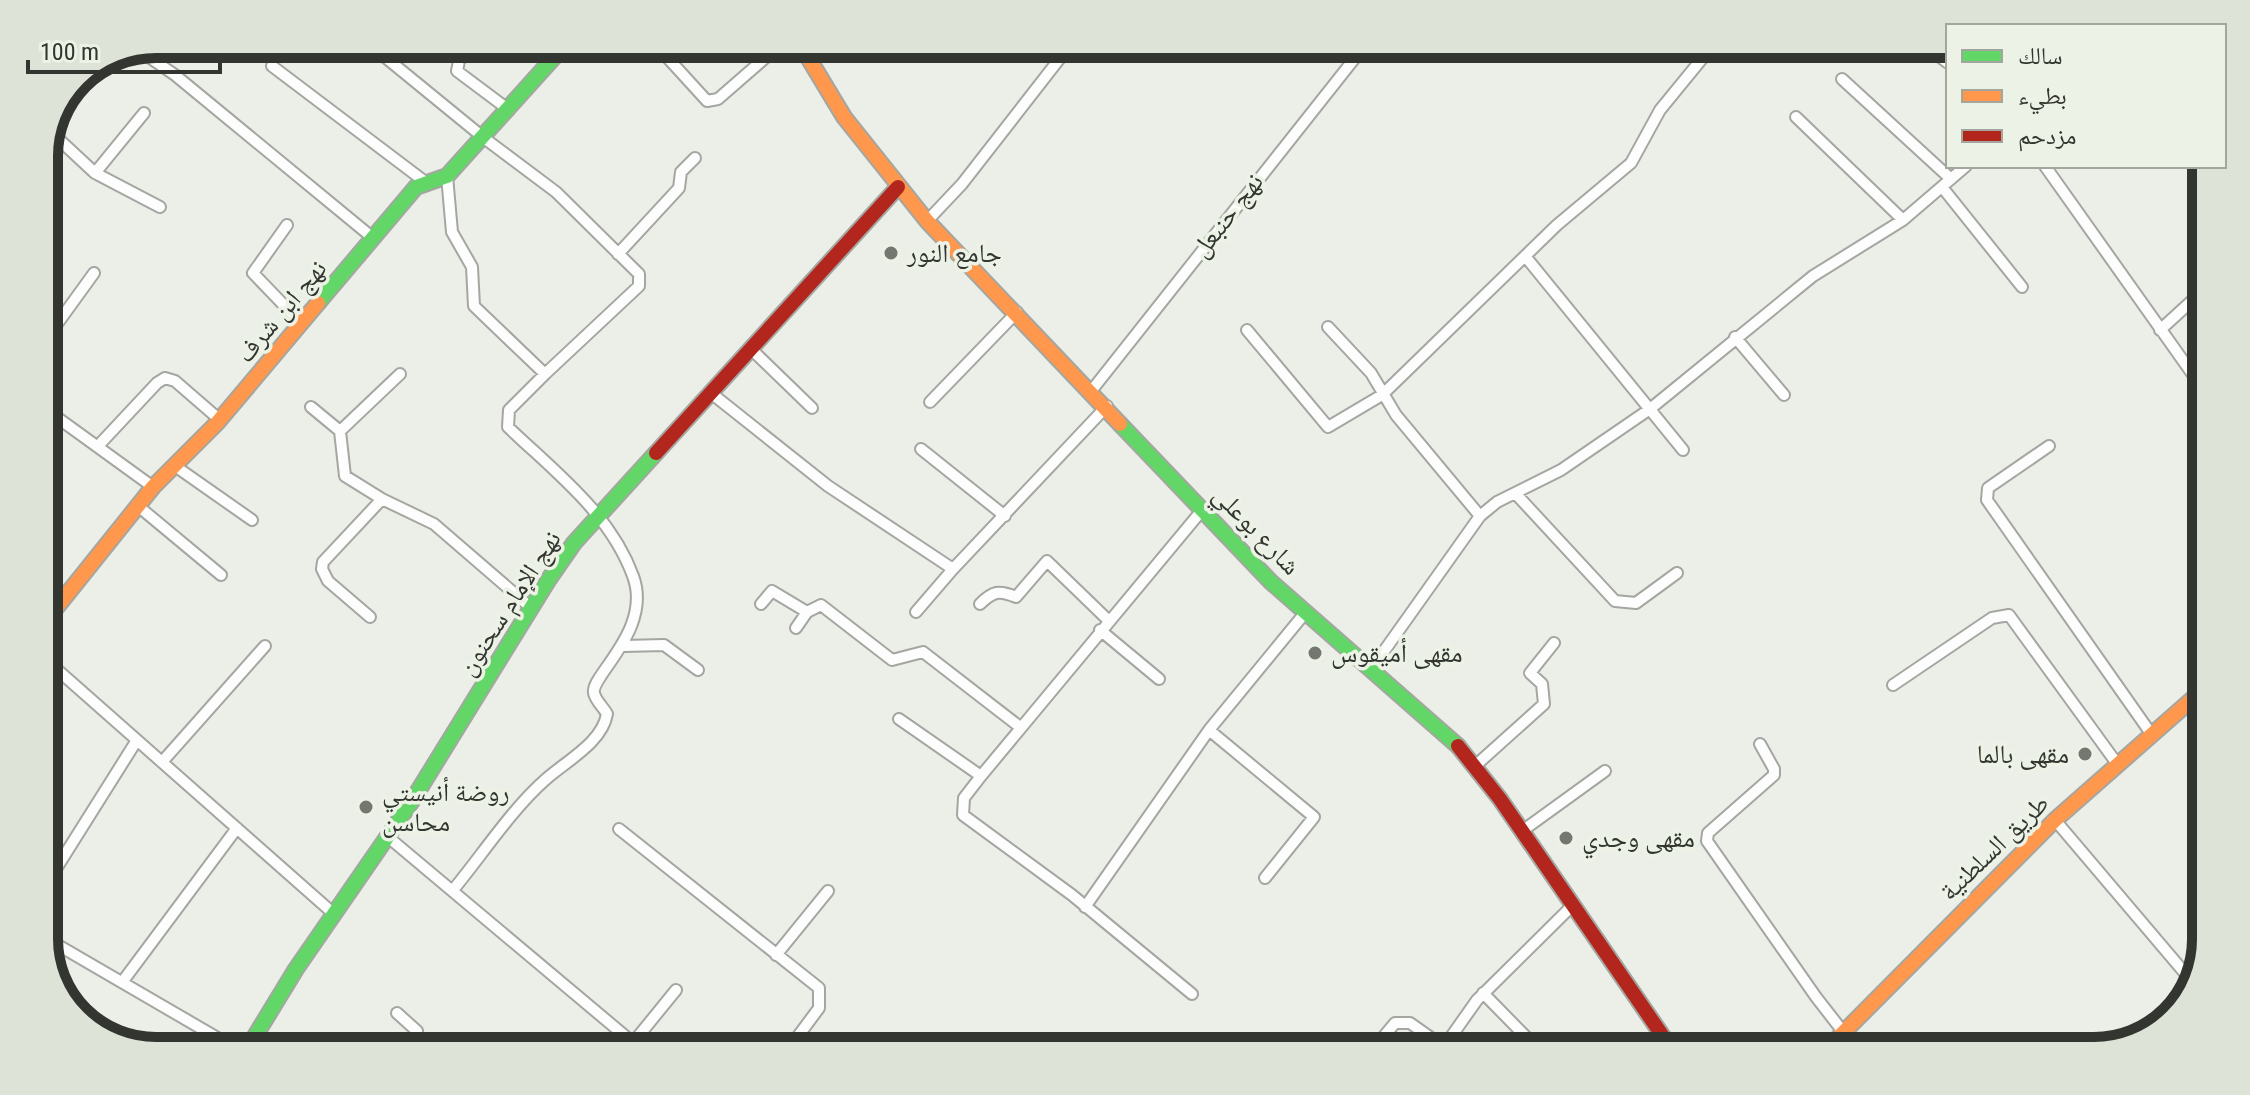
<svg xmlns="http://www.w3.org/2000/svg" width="2250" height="1095" font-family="'Roboto Condensed','Noto Naskh Arabic',sans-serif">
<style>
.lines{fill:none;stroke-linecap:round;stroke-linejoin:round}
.street-casing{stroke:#a4a6a1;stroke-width:14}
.fast-casing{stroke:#a4a6a1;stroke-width:18}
.slow-casing{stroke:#a4a6a1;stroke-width:18}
.jam-casing{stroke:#a4a6a1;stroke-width:18}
.street{stroke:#fcfdfc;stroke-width:10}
.fast{stroke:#63d668;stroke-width:14}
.slow{stroke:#ff974d;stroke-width:14}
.jam{stroke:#b3261e;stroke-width:14}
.poi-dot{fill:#747670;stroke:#ecf2e5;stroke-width:3}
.labels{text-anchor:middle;stroke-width:7;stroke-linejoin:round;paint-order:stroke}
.street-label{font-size:26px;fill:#333530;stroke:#ecf2e5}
.poi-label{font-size:26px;fill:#333530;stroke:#ecf2e5;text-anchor:start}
.rim{fill:none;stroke:#333530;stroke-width:10}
</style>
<rect width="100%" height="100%" fill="#ecefe8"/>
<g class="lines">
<defs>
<path id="street" d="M369,44L484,138L556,192L639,274V286L545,374L474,306L472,267L452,232L447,176
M655,44L707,101L718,99L781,44
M1923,44L1948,63
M471,45L459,61L457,71L509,110
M140,51L175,75L373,238
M272,66L424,181
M1842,79L1951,179
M1796,117L1903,220
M52,133L95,173L160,207
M2045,166L2206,393
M95,173L144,113
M1942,187L2022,287
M927,221L962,184L1071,44
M287,225L253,273L302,324
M618,254L679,188L681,172L695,158
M1525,256L1683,450
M1328,327L1371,373L1396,415L1480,516
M1247,330L1328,427L1382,395L1557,225L1631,163L1660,110L1714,44
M2160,330L2206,288
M1735,337L1784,395
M44,342L94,273
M750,348L812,408
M400,374L340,431L345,476L382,499L434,524L529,606
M1092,390L1366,44
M711,393L828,486L953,569L1107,406
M930,402L1017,312
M311,407L340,431
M44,408L153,487
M98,446L157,383L165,378L175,381L220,420
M2049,446L1988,488L1987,500L2152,735
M921,449L1005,516
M175,466L252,520
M1515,493L1615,601L1636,603L1677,573
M138,506L221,575
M761,604L772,591L807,612L821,605L892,660L923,652L1020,727
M980,604C993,591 999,590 1016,597L1047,561L1108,620
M916,612L953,569
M370,617L328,581L322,569L323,562L382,499
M796,628L807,612
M1100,630L1159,679
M624,646L664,645L698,670
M44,658L334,914
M1372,668L1480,516L1497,502L1561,470L1650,409L1813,276L1903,220L1966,166
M1893,685L1992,618L2009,615L2118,765
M899,719L981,776
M1209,730L1314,817L1265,878
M1760,744L1774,769V775L1708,833L1707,841L1816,997L1858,1051
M162,762L265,646
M1475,766L1544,704L1542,684L1530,673L1554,643
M2055,820L2195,985
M619,829L819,988V1008L787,1051
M1522,831L1605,771
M388,837L643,1051
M54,872L137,740
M453,890C482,855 512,809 545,780C566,761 602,743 607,714C604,708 595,700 594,693C590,676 653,630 633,576C610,513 555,472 508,427L509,410L545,374
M1085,907L1209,730L1305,613
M44,937L240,1051
M776,955L828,891
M123,981L237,828
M1483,993L1531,1042L1523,1051
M1192,994L1072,895L963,815L964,798L981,776L1203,509
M397,1013L417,1031L408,1051
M102,1035L111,1041
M1380,1041L1395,1023H1410L1444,1047
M632,1044L676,990
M605,1051L620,1034
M1441,1051L1477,1000L1573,905"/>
<path id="fast" d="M318,303L416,187L447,176L566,44
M1120,424L1271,582L1458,746
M246,1051L296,969L412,801L549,579L574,543L656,453"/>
<path id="slow" d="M800,44L844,117L927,221L1120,424
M44,623L153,487L217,423L318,303
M1825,1051L2055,820L2206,687"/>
<path id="jam" d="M656,453L898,187
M1458,746L1500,799L1673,1051"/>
</defs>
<use href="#street" class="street-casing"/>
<use href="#fast" class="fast-casing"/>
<use href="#slow" class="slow-casing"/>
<use href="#jam" class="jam-casing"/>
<use href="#street" class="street"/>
<use href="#fast" class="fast"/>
<use href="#slow" class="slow"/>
<use href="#jam" class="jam"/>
</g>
<g class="poi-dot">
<circle cx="891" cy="253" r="8"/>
<circle cx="1315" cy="653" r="8"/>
<circle cx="2085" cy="754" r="8"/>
<circle cx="366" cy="807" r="8"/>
<circle cx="1566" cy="838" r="8"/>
</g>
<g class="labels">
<g class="street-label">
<text transform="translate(1227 215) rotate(-52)" y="9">نهج حنبعل</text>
<text transform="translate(281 311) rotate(-50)" y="9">نهج ابن شرف</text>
<text transform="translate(1257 530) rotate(46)" y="9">شارع بوعلي</text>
<text transform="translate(509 603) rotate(-57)" y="9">نهج الإمام سحنون</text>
<text transform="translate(1994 847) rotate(-44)" y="9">طريق السلطنية</text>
</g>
<g class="poi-label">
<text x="907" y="262">جامع النور</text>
<text x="1331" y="662">مقهى أميقوس</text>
<text x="2069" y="763" text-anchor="end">مقهى بالما</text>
<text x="382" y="801">روضة أنيستي<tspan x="382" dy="30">محاسن</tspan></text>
<text x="1582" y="847">مقهى وجدي</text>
</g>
</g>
<path d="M0 0H2250V1095H0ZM156 58H2094A98 98 0 0 1 2192 156V939A98 98 0 0 1 2094 1037H156A98 98 0 0 1 58 939V156A98 98 0 0 1 156 58Z" fill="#dde3d7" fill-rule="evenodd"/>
<path class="rim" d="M156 58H2094A98 98 0 0 1 2192 156V939A98 98 0 0 1 2094 1037H156A98 98 0 0 1 58 939V156A98 98 0 0 1 156 58Z"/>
<rect x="1946" y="24" width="280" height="144" fill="#ecf2e5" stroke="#a2a69d" stroke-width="2"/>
<rect x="1962" y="50" width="40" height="12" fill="#63d668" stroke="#a2a69d" stroke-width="2"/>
<text x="2018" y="64" font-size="24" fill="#333530">سالك</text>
<rect x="1962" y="90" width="40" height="12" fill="#ff974d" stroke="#a2a69d" stroke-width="2"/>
<text x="2018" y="104" font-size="24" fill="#333530">بطيء</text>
<rect x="1962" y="130" width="40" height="12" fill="#b3261e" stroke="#a2a69d" stroke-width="2"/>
<text x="2018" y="144" font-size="24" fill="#333530">مزدحم</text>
<path d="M28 60v12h192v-12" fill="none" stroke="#333530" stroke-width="4"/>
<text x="40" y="60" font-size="24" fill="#333530" stroke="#ecf2e5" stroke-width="6" paint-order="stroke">100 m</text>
</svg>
